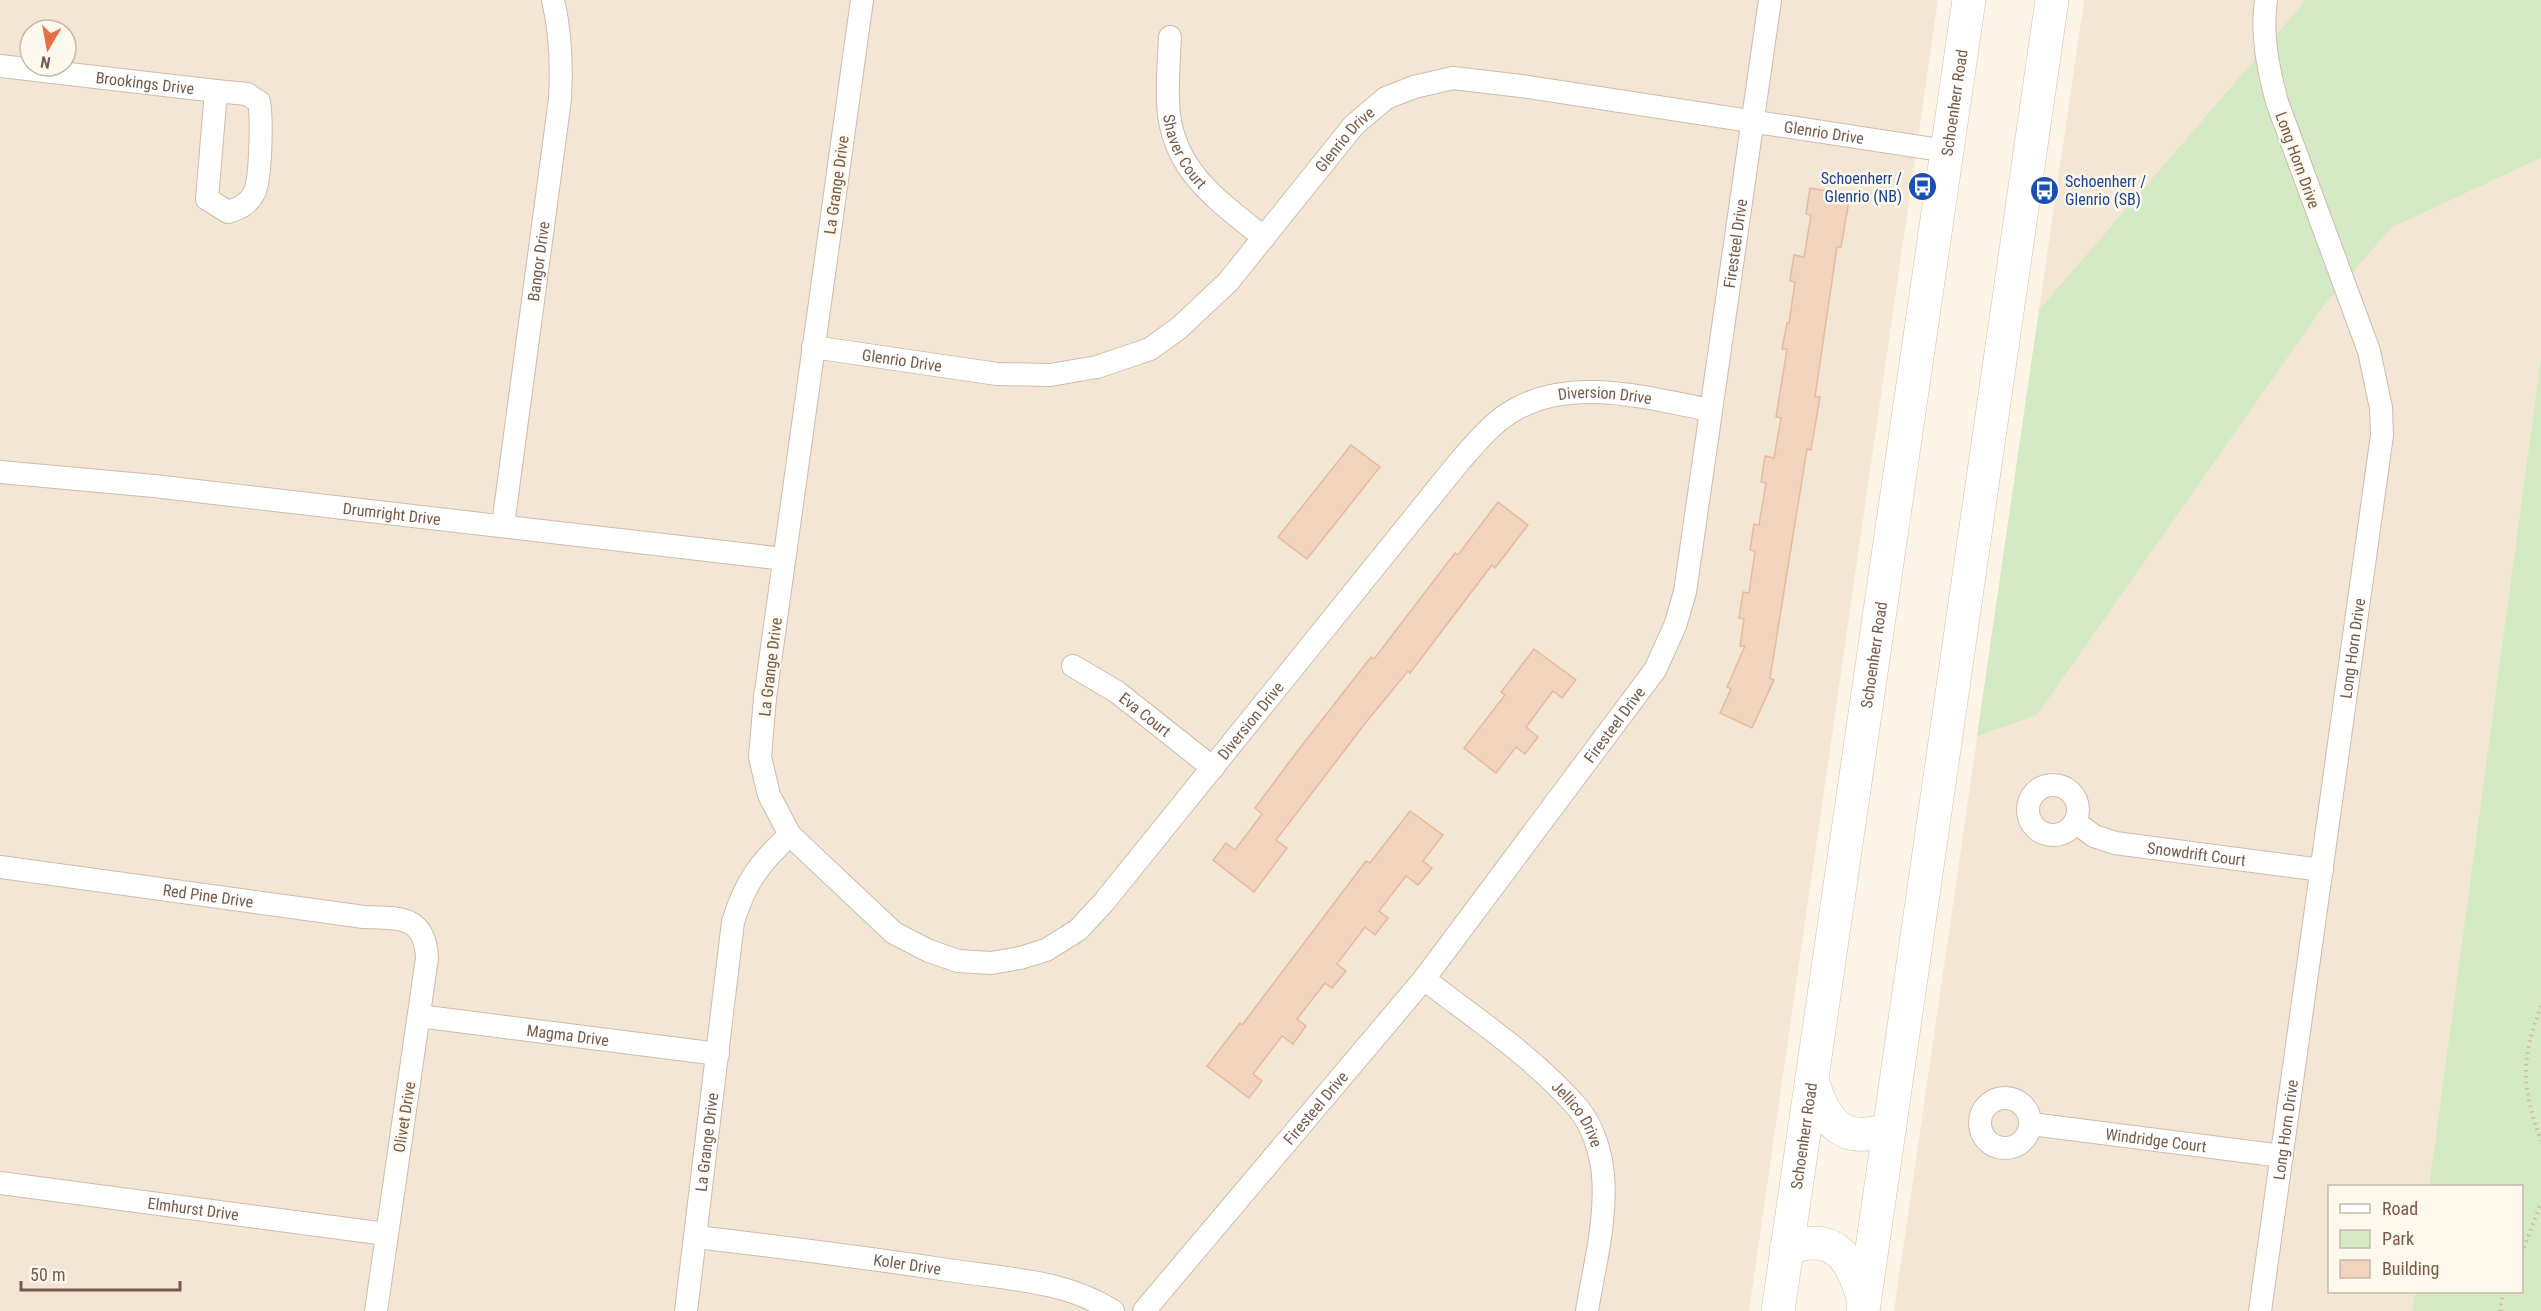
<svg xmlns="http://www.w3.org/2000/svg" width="2541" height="1311" font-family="'Roboto Condensed',sans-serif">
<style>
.residential{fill:#f4e6d4;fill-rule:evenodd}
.green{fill:#d3eac4}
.building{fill:#f2d3bd;stroke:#e5ba9d;stroke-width:1.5}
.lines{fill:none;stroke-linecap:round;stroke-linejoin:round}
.street-casing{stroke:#cebcac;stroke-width:24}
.secondary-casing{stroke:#d3beac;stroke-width:34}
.path{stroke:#d7b7a0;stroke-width:4;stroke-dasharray:1.5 4.5;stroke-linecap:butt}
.street{stroke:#fff;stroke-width:22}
.secondary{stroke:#fff;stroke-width:33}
.labels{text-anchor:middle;stroke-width:5;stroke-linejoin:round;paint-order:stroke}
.street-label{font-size:16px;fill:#765b4a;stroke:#fff8ec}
.transit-label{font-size:16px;fill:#164399;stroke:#fff8ec;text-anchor:end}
</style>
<rect width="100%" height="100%" fill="#fcf4e6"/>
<path class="residential" d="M0,0H1938L1749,1311H0ZM30,30H66V66H30Z
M2084,0H2313L2391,228L2541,158V357L2429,1186H2330V1292H2415L2412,1311H1894Z"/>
<path class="green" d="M2306,0H2541V158L2391,228L2325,304L2037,715L1977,736L2039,310Z
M2541,357V1311H2412L2415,1292H2522V1186H2429Z"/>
<path class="building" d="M1810,188L1850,195L1841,247H1837L1815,397H1820L1811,450L1807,449L1770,678L1774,680L1752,728L1720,713L1731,689L1727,687L1745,646H1740L1744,619L1739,618L1743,592L1749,593L1755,551L1750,550L1754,524L1759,525L1766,483L1761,482L1765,456L1774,458L1781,418L1776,417L1787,349H1782L1787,323H1789L1795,282L1790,281L1794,255L1804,257L1811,215L1806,214Z
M1351,445L1380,467L1307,559L1278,537Z
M1498,502L1528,525L1495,568L1492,565L1410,673L1408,671L1367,721L1276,840L1287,848L1254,892L1213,860L1226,843L1235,850L1262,814L1255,808L1296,753L1371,657L1374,659L1455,553L1458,555Z
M1534,649L1576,680L1562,698L1553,691L1526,727L1538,737L1525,754L1516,747L1496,773L1464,748L1505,695L1501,692Z
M1410,811L1443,835L1423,861L1432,868L1418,885L1406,876L1379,911L1388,918L1375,935L1365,927L1337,964L1346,971L1332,988L1325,983L1297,1019L1306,1026L1293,1044L1282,1036L1253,1074L1262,1081L1249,1098L1207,1066L1240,1023L1242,1025L1366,861L1370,863Z"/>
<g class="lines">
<defs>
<g id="street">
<path id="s1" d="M862,0L765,698L760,757L769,795L790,835L894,933L929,951L958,961L991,963L1020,958L1046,950L1078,930L1104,902L1459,462C1476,443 1493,421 1516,409C1575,376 1649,399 1711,410"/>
<path id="s2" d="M1170,37C1169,62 1166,89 1169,115C1177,175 1221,202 1264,238"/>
<path id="s3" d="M0,66L216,91L247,94L259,102C262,118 261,181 254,193C248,205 240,208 228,212L207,199L216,91"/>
<path id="s4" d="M813,347L997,374L1050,375L1097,367L1150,349L1179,328L1228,282L1354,125L1386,98L1414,87L1453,78L1521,86L1947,151"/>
<path id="s5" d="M0,472L154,486L784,559"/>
<path id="s6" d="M503,525L560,99C562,64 561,34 553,0"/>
<path id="s7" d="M1073,666L1117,692L1213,768"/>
<circle cx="2053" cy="810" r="25"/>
<path id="s8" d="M2075,822L2094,836L2115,843L2322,870"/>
<path id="s9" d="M0,867L364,917C399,918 425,915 427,958L376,1311"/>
<path id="s10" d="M1424,979C1476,1019 1535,1058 1578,1108C1593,1126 1601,1153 1603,1175C1607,1220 1594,1267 1587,1311"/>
<path id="s11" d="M419,1016L718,1054"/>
<circle cx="2005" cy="1123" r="25"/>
<path id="s12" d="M2031,1124L2282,1156"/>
<path id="s13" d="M0,1183L386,1234"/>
<path id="s14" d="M696,1237C783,1247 869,1258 955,1271C1009,1279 1067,1281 1113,1311"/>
<path id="s15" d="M686,1311L733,922C745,883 759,863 790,835"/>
<path id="s16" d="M1144,1311L1424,979L1655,670L1675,626L1685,592L1770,0"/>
<path id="s17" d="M2260,1311L2382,435L2381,408L2369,351L2277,102C2268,68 2261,35 2266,0"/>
</g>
<g id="secondary">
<path d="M1812,1080C1825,1122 1842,1147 1890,1128"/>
<path d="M1786,1249C1835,1230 1852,1258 1864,1301"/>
<path id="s18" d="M1778,1311L1969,0"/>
<path d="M1863,1311L2052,0"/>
</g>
</defs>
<use href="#street" class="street-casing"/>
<use href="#secondary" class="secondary-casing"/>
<path class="path" d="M2541,1006C2521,1060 2521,1086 2541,1141
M2522,1253L2541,1203
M2500,1311L2503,1292"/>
<use href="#street" class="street"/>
<use href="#secondary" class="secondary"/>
</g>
<defs>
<symbol id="bus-disc" viewBox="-11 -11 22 22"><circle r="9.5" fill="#1a4fb4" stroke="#fff8ec"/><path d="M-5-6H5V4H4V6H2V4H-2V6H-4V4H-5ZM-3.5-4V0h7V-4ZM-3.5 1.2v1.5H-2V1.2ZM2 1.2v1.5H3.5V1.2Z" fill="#fff"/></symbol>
</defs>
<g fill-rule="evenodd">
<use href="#bus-disc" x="1906" y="170" width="33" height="33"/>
<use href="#bus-disc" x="2028" y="174" width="33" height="33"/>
</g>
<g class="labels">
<g class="street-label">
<text dy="6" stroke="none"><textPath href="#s3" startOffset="146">Brookings Drive</textPath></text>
<text dy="6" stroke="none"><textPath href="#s18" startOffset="1221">Schoenherr Road</textPath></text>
<text dy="6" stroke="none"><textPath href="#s4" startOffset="1134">Glenrio Drive</textPath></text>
<text dy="6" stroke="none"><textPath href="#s4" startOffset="630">Glenrio Drive</textPath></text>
<text dy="6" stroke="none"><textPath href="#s2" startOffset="118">Shaver Court</textPath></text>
<text transform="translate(2298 160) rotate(70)" y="6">Long Horn Drive</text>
<text transform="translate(836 185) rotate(-82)" y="6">La Grange Drive</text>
<text dy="6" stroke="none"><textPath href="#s16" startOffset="1256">Firesteel Drive</textPath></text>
<text dy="6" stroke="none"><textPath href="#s6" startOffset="266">Bangor Drive</textPath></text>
<text dy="6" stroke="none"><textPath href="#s4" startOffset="90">Glenrio Drive</textPath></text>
<text dy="6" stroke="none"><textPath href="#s1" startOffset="1962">Diversion Drive</textPath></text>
<text dy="6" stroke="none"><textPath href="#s5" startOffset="394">Drumright Drive</textPath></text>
<text dy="6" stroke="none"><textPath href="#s17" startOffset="669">Long Horn Drive</textPath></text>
<text dy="6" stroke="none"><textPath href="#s18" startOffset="663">Schoenherr Road</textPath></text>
<text transform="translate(770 667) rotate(-83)" y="6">La Grange Drive</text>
<text dy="6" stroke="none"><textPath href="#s7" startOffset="87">Eva Court</textPath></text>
<text dy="6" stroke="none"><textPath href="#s1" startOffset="1460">Diversion Drive</textPath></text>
<text dy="6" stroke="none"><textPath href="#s16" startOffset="752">Firesteel Drive</textPath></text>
<text dy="6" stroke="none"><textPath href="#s8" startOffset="128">Snowdrift Court</textPath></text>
<text dy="6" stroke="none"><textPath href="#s9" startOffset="210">Red Pine Drive</textPath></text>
<text dy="6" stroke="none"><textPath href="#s11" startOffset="150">Magma Drive</textPath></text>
<text dy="6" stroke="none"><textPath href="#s16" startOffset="266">Firesteel Drive</textPath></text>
<text dy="6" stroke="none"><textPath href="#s10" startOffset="206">Jellico Drive</textPath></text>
<text transform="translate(404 1117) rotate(-81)" y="6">Olivet Drive</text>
<text dy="6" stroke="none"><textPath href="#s17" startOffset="183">Long Horn Drive</textPath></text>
<text dy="6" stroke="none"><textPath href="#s18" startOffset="177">Schoenherr Road</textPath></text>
<text dy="6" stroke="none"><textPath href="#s12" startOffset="126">Windridge Court</textPath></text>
<text dy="6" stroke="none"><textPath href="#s15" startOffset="170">La Grange Drive</textPath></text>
<text dy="6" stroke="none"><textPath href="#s13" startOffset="195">Elmhurst Drive</textPath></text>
<text dy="6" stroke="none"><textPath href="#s14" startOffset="213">Koler Drive</textPath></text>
</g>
<g class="transit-label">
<text x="1902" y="184">Schoenherr /<tspan x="1902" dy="18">Glenrio (NB)</tspan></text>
<text x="2065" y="187" text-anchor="start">Schoenherr /<tspan x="2065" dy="18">Glenrio (SB)</tspan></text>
</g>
</g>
<rect x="2328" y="1185" width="195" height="108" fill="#fff8ec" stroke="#c8b9ab" stroke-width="1.5"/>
<rect x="2340" y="1204" width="30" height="9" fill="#ffffff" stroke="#c8b9ab" stroke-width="1.5"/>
<text x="2382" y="1215" font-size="18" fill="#765b4a">Road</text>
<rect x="2340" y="1230" width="30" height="18" fill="#d3eac4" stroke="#c8b9ab" stroke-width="1.5"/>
<text x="2382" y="1245" font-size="18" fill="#765b4a">Park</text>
<rect x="2340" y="1260" width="30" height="18" fill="#f2d3bd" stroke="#c8b9ab" stroke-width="1.5"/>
<text x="2382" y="1275" font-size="18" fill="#765b4a">Building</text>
<g transform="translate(48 48) rotate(190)"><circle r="28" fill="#fff8ec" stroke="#c8b9ab" stroke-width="1.5"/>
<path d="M0-4.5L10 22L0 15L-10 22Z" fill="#e7704a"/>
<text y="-9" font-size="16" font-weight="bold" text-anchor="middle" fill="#765b4a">N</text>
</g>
<path d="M21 1281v9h159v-9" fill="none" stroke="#765b4a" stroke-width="3"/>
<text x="30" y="1281" font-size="18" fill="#765b4a" stroke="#fff8ec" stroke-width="4.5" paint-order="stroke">50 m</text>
</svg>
